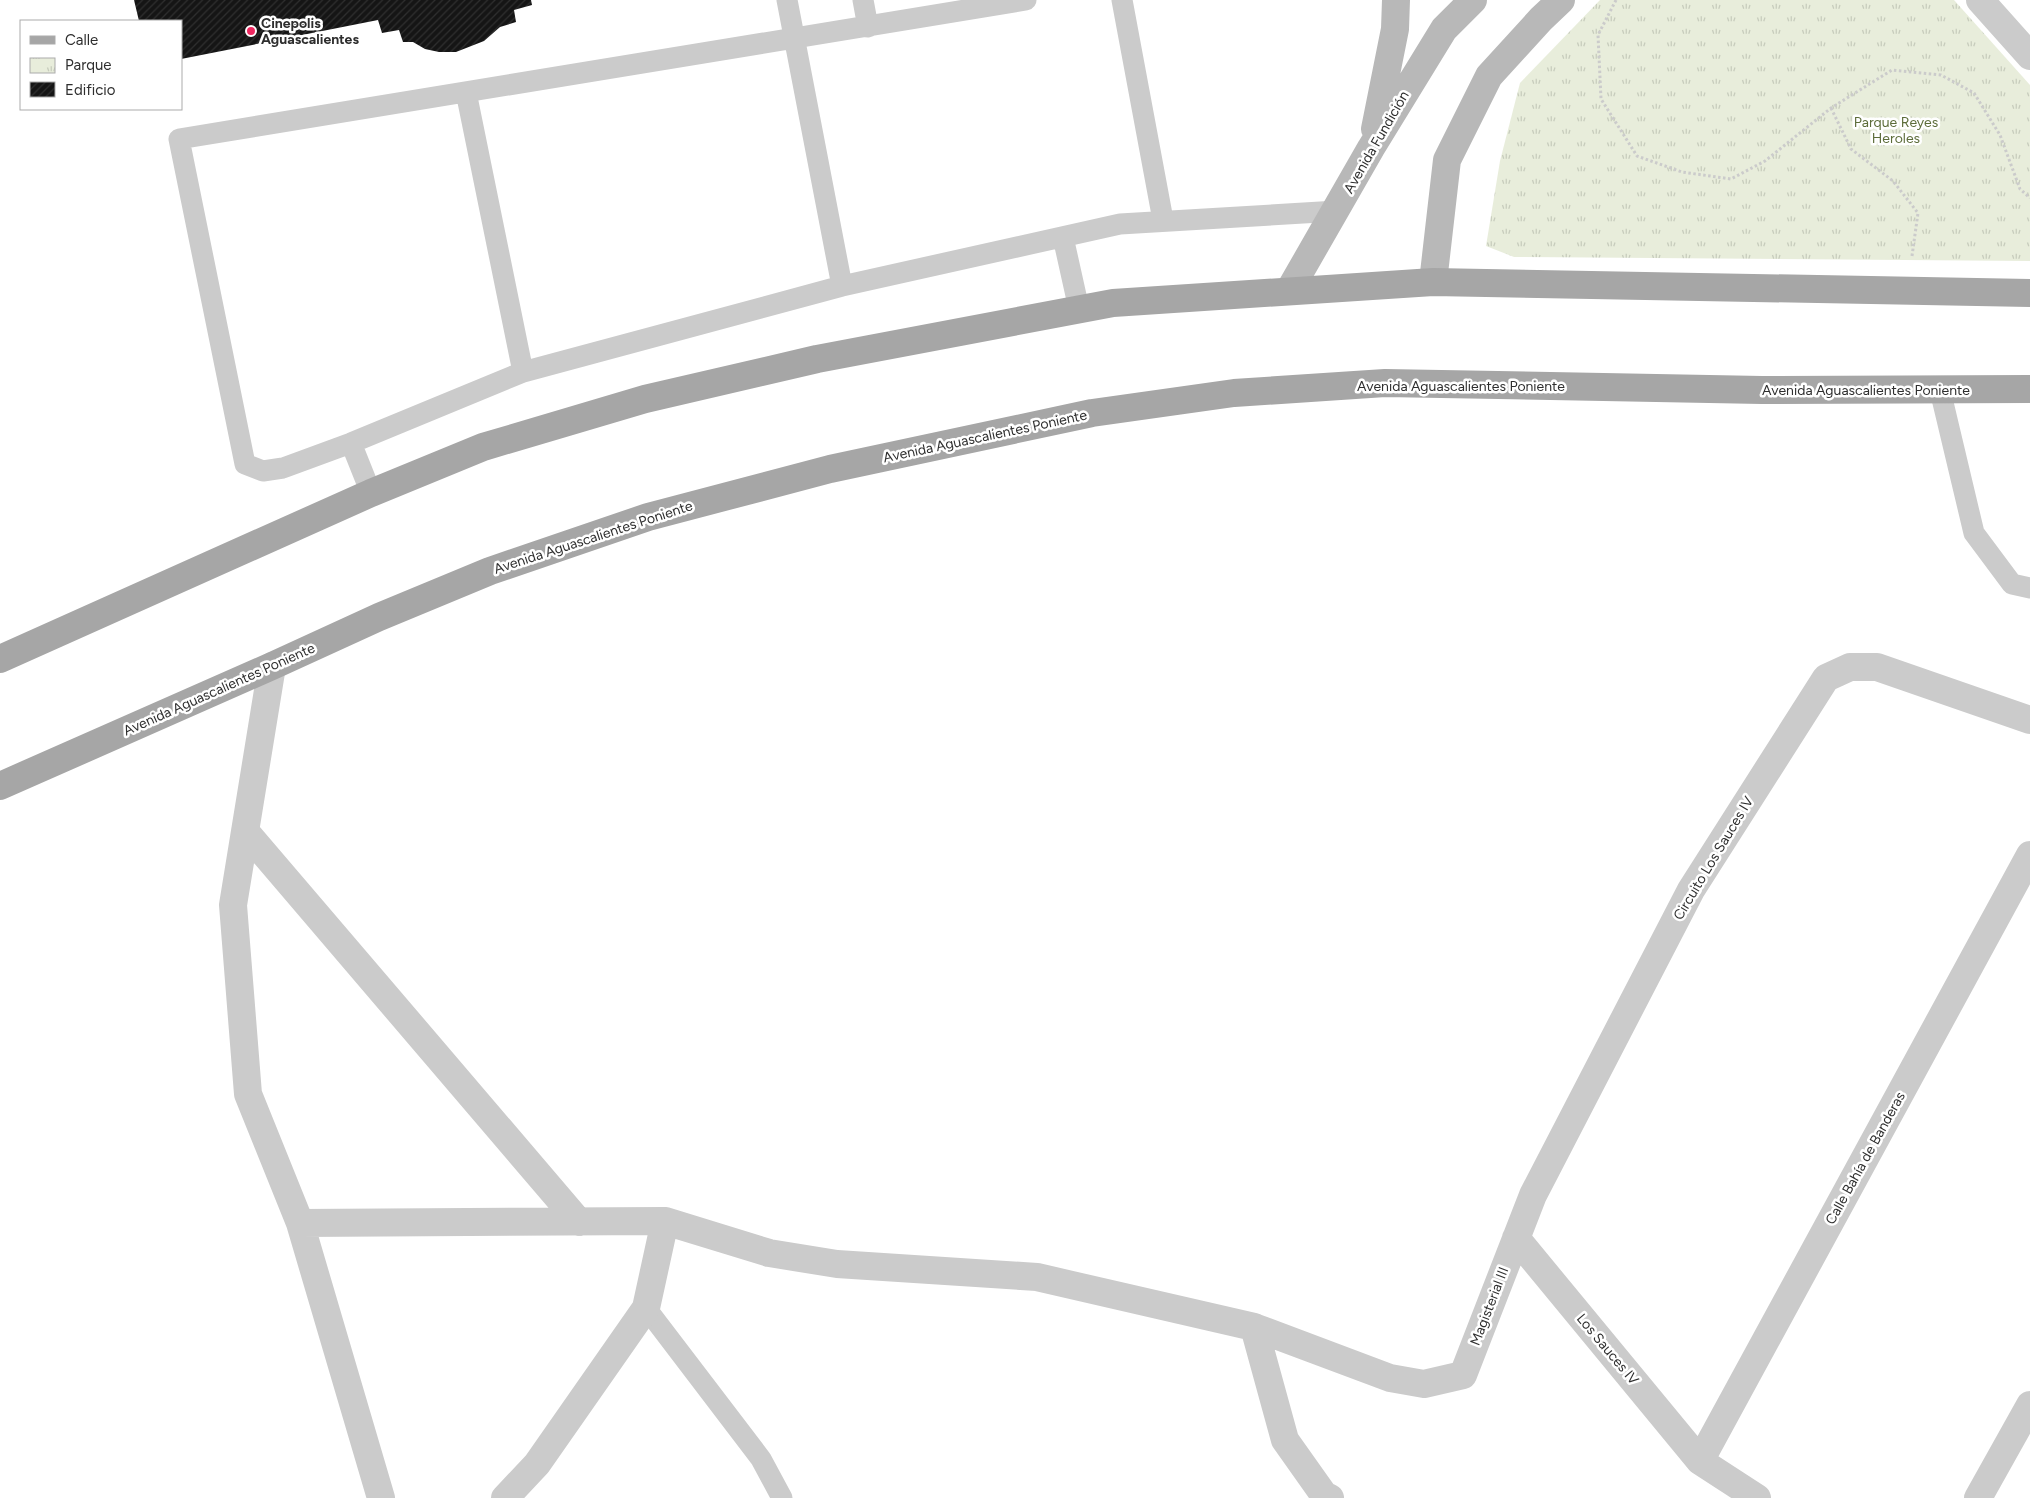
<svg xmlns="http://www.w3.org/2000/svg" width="2030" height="1498" font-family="Figtree,sans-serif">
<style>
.park{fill:url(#park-tufts)}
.building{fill:url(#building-hatch)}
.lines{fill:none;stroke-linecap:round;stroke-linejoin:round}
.path{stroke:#cbcbcb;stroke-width:3;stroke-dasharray:2.5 2.5;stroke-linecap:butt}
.lane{stroke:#cbcbcb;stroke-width:21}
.street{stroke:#cbcbcb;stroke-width:28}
.secondary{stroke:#b8b8b8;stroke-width:28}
.primary{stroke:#a6a6a6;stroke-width:28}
.poi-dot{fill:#ee2860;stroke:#fff;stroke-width:2}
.labels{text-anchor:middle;stroke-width:5;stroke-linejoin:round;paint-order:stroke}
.poi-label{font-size:14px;font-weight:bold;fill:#2e2e2e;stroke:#fff;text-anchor:start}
.park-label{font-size:14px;fill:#5c6c39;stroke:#fff}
.street-label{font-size:14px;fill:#2e2e2e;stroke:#fff}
</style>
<defs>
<pattern id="park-tufts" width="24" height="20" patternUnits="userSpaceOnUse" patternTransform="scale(1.25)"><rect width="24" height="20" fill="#e8eddb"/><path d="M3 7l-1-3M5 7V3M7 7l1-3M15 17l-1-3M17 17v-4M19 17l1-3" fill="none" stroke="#c7ccbc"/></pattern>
<pattern id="building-hatch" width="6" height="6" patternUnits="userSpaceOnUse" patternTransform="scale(1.25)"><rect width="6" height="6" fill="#151515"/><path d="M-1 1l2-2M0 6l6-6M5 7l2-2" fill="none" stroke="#2f2f2f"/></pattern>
</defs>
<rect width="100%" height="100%" fill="#fff"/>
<path class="park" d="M1600,0H1954L2030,85V261L1514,257L1486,246L1500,161L1520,83Z"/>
<path class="building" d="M134,0H531L532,5L514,10L516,22L500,27L484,41L456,52H439L425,49L413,42H403L399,30L382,33L378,20L181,59V21H139Z"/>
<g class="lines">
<path class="path" d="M1616,0L1598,35L1601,99L1637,156L1682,172L1731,179L1765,161L1831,108L1892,70L1941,75L1974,93L2000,135L2020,189L2030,198
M1831,108L1851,149L1893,181L1918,213L1912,256"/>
<path class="lane" d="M787,0L842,286
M863,0L868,27
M1026,0L179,139L245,464L263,471L283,468L351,443L523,372L842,286L1120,224L1337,211
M1122,0L1163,220
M466,92L523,372
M1063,237L1079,309
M1940,390L1974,533L2012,584L2030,588
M351,443L371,493
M646,1308L761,1459L782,1498"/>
<path class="street" d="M1980,0L2030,56
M272,666L233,905L248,1094L300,1223L665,1221L769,1253L837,1264L1037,1277L1254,1327L1285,1440L1324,1495L1330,1498
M245,831L579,1222
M300,1223L381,1498
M1516,1238L1700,1461L1757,1498
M1254,1327L1390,1378L1424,1384L1463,1375L1533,1195L1691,890L1826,678L1850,667H1877L2030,720
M1700,1461L2030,855
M505,1498L537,1464L646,1308L665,1221
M1978,1498L2030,1405"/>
<path class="secondary" d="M1375,129L1395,29L1396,0
M1433,282L1447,160L1489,76L1541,19L1561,0
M1289,291L1371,148L1444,29L1473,0"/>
<path class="primary" d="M0,659L371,493L483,447L645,399L817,359L1113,303L1433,282L2030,293
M0,786L272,666L379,617L490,571L648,517L830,469L1092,413L1234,393L1385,383L1762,390L2030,389"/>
</g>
<circle class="poi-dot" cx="251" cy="31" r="5"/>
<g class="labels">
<g class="poi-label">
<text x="261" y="28">Cinepolis<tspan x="261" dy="16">Aguascalientes</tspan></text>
</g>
<g class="park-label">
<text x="1896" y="127">Parque Reyes<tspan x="1896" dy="16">Heroles</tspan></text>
</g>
<g class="street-label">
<text transform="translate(1376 142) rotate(-60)" y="5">Avenida Fundición</text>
<text x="1461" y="391">Avenida Aguascalientes Poniente</text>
<text x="1866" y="395">Avenida Aguascalientes Poniente</text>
<text transform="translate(985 436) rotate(-12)" y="5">Avenida Aguascalientes Poniente</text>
<text transform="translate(593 537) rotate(-18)" y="5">Avenida Aguascalientes Poniente</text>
<text transform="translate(219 689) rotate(-24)" y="5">Avenida Aguascalientes Poniente</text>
<text transform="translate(1713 858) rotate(-59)" y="5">Circuito Los Sauces IV</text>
<text transform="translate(1865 1158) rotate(-61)" y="5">Calle Bahía de Banderas</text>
<text transform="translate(1489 1306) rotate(-69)" y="5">Magisterial III</text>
<text transform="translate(1608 1349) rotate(50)" y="5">Los Sauces IV</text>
</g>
</g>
<rect x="20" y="20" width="162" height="90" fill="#ffffff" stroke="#ababab"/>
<rect x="30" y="36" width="25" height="8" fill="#a6a6a6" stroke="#ababab"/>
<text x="65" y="45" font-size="15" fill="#2e2e2e">Calle</text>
<rect x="30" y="58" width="25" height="15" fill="url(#park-tufts)" stroke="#ababab"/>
<text x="65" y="70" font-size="15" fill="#2e2e2e">Parque</text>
<rect x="30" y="82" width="25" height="15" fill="url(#building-hatch)" stroke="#ababab"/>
<text x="65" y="95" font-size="15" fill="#2e2e2e">Edificio</text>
</svg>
